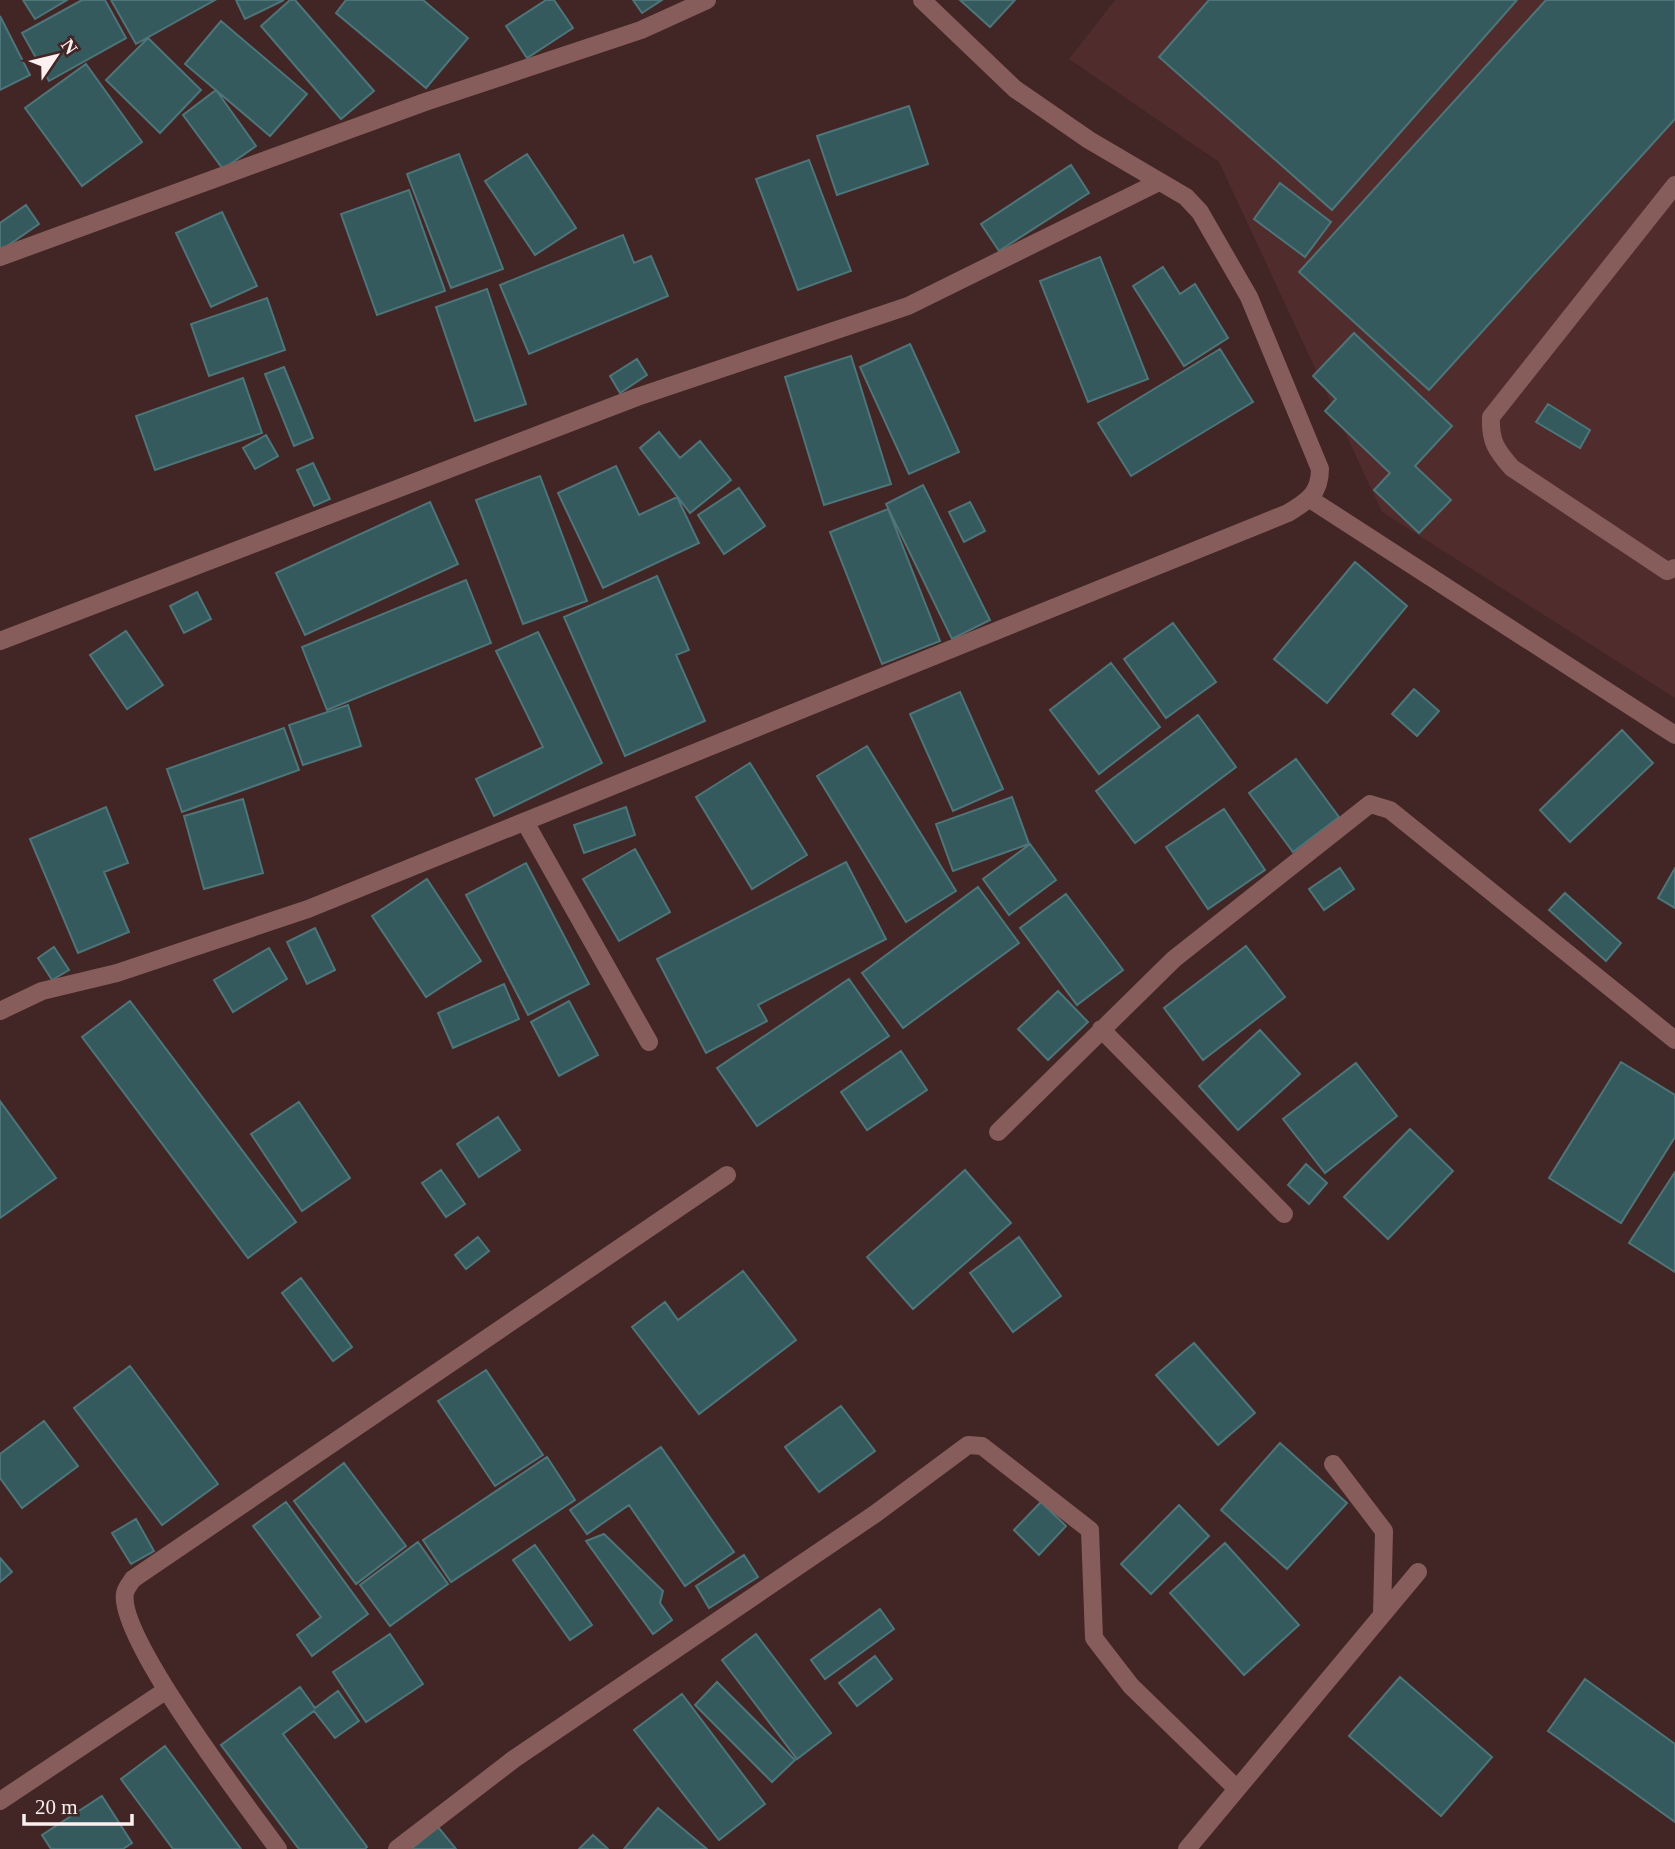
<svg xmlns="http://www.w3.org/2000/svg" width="1675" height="1849" font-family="Georgia,serif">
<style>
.built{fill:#512c2c}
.building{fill:#345a5e;stroke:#4e7579;stroke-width:2}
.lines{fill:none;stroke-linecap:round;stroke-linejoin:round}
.minor{stroke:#875d5c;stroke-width:18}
</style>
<rect width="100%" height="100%" fill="#422525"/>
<path class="built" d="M1115,0H1675V698L1382,512L1219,162L1069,59Z"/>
<path class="building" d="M23,0H67L35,19Z
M82,0H105L126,38L49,81L22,33Z
M111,0H215L136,44Z
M236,0H284L245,19Z
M290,0H295L374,91L341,119L261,26Z
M346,0H423L468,38L426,88L336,13Z
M546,0H554L573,28L527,58L506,26Z
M633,0H662L642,13Z
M960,0H1015L990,27Z
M1209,0H1517L1332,210L1159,57Z
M1546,0H1675V119L1429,390L1299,272Z
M0,16L30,75L0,90Z
M221,21L307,94L270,136L185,64Z
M148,38L201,90L160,133L106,80Z
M86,64L142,142L82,186L25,108Z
M216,90L256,146L223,169L183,115Z
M909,106L928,164L837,195L817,136Z
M459,154L503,269L451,288L407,174Z
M527,154L576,228L535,255L485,181Z
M809,160L851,271L798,290L756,179Z
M1071,165L1089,193L999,251L981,224Z
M1280,183L1331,222L1305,257L1254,219Z
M409,190L445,291L377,315L341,214Z
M26,205L39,224L0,251V223Z
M222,212L257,286L211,307L176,233Z
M623,235L634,263L651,256L668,296L529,354L500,285Z
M1100,257L1148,379L1088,402L1040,281Z
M1163,267L1180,294L1195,284L1228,338L1184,366L1133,286Z
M487,289L526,404L475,421L436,307Z
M267,298L285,350L209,376L191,324Z
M1354,333L1452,426L1415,466L1451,500L1419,533L1374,490L1390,473L1325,411L1336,399L1313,376Z
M910,344L959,452L909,474L860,367Z
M1220,349L1253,402L1131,476L1098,423Z
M851,356L891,484L824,505L785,377Z
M637,359L647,375L620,393L610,376Z
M284,367L313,438L294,446L265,374Z
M243,378L262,433L155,470L136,416Z
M1548,404L1590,430L1580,448L1536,422Z
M659,432L680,458L700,441L731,480L690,513L640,448Z
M266,435L278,456L255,469L243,448Z
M313,463L330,499L314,506L297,470Z
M616,466L639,515L677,497L699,543L603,588L558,493Z
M540,476L587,601L523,624L476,500Z
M923,485L990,620L952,639L886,504Z
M739,488L765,526L724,554L698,515Z
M430,502L458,564L305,635L276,573Z
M970,502L985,531L964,542L949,512Z
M888,509L940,641L882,664L830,532Z
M1355,562L1407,606L1327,703L1274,659Z
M657,576L689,650L676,655L705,721L625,756L564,617Z
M466,580L491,643L327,710L302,647Z
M197,592L211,619L184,633L170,606Z
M1173,623L1216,682L1166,718L1124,659Z
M126,631L163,685L127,709L90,655Z
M538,632L602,763L494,816L476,779L543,747L496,651Z
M1111,663L1160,727L1099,774L1050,710Z
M1414,689L1439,711L1417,736L1392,714Z
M960,692L1003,789L953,811L910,714Z
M348,705L361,746L303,765L289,725Z
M1198,715L1236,767L1135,843L1096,791Z
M284,728L299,770L182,812L167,769Z
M1622,730L1653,763L1570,842L1540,810Z
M867,746L956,891L906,922L817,776Z
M1296,759L1339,817L1293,852L1249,793Z
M750,763L807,855L752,889L696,797Z
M1012,797L1029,844L953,871L936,824Z
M243,799L263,873L204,889L184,816Z
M106,807L128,863L104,872L129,932L78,953L30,839Z
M626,807L635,835L584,853L574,825Z
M1224,809L1265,870L1208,909L1166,847Z
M1030,844L1056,880L1009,915L983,879Z
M635,849L670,912L619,941L583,879Z
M846,862L886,939L758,1005L767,1021L706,1053L657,959Z
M526,863L589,984L528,1015L466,895Z
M1340,868L1354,889L1324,910L1309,889Z
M1675,868V908L1658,898Z
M427,879L481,961L426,997L372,916Z
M978,887L1019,943L903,1028L862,973Z
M1565,893L1621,943L1606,961L1549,910Z
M1066,894L1123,970L1077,1005L1020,928Z
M315,928L335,970L307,984L287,942Z
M1246,946L1285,997L1203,1060L1164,1008Z
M54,947L69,970L52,980L38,958Z
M269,948L287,979L233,1012L214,980Z
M849,979L889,1036L757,1126L717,1068Z
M504,984L519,1019L453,1048L438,1013Z
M1058,991L1088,1022L1048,1060L1018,1029Z
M130,1001L296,1222L248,1258L82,1037Z
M569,1001L598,1055L559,1076L531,1022Z
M1260,1030L1300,1074L1238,1130L1199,1086Z
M901,1051L927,1090L867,1130L841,1092Z
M1621,1062L1675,1095V1137L1621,1223L1549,1178Z
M1356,1063L1397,1116L1325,1173L1283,1119Z
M0,1101L56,1178L0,1218Z
M299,1102L350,1178L302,1211L251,1134Z
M498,1117L520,1150L479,1177L457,1144Z
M1410,1129L1453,1171L1388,1239L1344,1197Z
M1306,1164L1327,1183L1309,1204L1288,1185Z
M441,1170L465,1204L446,1217L422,1183Z
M965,1170L1011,1223L913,1309L867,1257Z
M1675,1172V1272L1629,1243Z
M478,1237L489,1251L466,1269L455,1255Z
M1019,1237L1061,1296L1013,1332L970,1273Z
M743,1271L796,1340L699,1414L632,1327L665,1302L678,1320Z
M301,1278L352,1347L333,1361L282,1293Z
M1194,1343L1255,1413L1218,1445L1156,1375Z
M130,1366L218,1484L162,1525L74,1408Z
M486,1370L543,1455L495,1486L438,1401Z
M841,1406L875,1451L819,1492L785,1447Z
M44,1421L78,1466L22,1508L0,1478V1454Z
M1280,1443L1347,1503L1287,1569L1221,1510Z
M661,1447L734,1552L685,1586L629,1505L587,1534L570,1510Z
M547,1457L575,1500L451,1582L423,1540Z
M344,1463L406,1546L356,1584L294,1501Z
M286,1502L368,1614L312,1656L297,1635L321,1617L253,1526Z
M1041,1502L1066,1526L1039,1555L1014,1530Z
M1179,1505L1209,1536L1151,1594L1121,1564Z
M136,1519L154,1551L131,1564L112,1533Z
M604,1534L663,1591L660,1603L672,1620L653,1634L586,1541Z
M418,1542L448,1584L390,1626L360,1585Z
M1225,1543L1299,1625L1244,1675L1170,1593Z
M535,1545L592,1625L570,1640L513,1560Z
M744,1555L758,1577L709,1608L696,1586Z
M0,1558L12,1572L0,1582Z
M880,1609L894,1629L825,1679L811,1660Z
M390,1634L423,1684L366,1722L333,1672Z
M756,1634L831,1733L797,1759L722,1660Z
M875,1656L892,1679L857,1706L839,1683Z
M1400,1677L1492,1757L1441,1816L1349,1736Z
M1585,1679L1675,1744V1822L1548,1731Z
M717,1682L795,1760L772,1782L695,1705Z
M300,1687L315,1708L338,1691L359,1721L335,1738L314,1711L283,1734L367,1847L365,1849H299L221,1745Z
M682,1694L765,1804L719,1840L634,1730Z
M165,1746L241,1849H173L121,1779Z
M102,1796L132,1843L123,1849H51L42,1835Z
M658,1808L707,1849H624Z
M438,1827L456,1849H411Z
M593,1835L608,1849H579Z"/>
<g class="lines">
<path class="minor" d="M1675,185L1491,417C1490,441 1496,450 1512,468L1667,571L1675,568
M0,257L425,102L641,30L707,0
M1310,499L1675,735
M0,641L637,397L908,306L1159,182
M525,822L649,1042
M0,1011L42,991L117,973L308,909L1288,513C1308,501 1320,493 1320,469L1249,297L1200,212L1186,197L1089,140L1015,89L922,0
M1101,1029L1284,1214
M998,1132L1174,959L1370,804L1390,810L1675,1040
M1333,1464L1384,1531L1382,1615
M0,1801L165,1691
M278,1849C248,1807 117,1637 125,1593C126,1588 131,1582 133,1579L727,1175
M397,1849L514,1759L875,1514L968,1445L982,1446L1090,1530L1094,1638L1131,1686L1236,1788
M1187,1849L1418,1572"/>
</g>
<g transform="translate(56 56) rotate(55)" stroke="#422525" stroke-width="5" paint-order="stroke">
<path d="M0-5L12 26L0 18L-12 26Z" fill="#fcf0f0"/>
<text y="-10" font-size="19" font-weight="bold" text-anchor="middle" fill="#fcf0f0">N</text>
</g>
<path d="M24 1814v10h108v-10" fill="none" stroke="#fcf0f0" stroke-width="3.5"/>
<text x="35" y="1814" font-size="21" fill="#fcf0f0" stroke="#422525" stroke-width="5" paint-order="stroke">20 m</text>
</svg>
